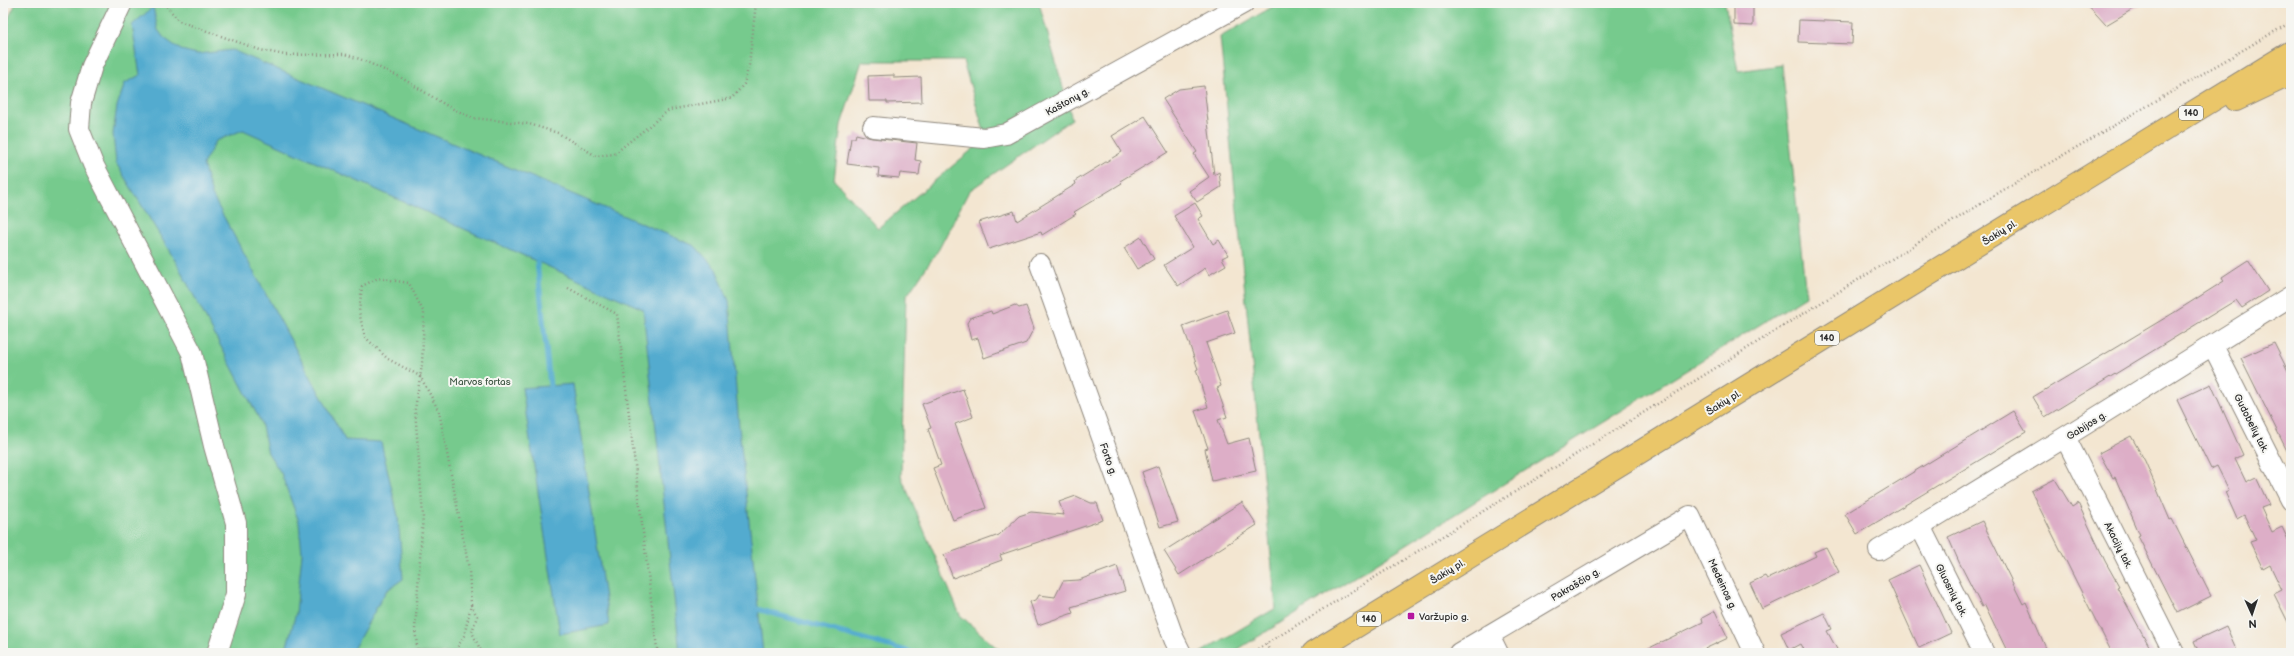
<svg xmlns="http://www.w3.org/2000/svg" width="2294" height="656" font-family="'Balsamiq Sans',sans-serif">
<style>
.green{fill:#76ca8d;stroke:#507a5c;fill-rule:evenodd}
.water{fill:#52abcf;stroke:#3e6b7d}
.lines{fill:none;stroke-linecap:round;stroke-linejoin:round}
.stream{stroke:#52abcf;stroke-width:5}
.building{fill:#ddaec7}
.minor-casing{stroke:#8f887e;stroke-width:22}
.major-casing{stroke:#8f887e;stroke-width:24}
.path{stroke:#8f887e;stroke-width:2.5;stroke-dasharray:1 3;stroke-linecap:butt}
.minor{stroke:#fff;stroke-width:20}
.major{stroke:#eac669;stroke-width:22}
.poi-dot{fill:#b5179e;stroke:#f6f6f2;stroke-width:1.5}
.labels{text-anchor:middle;stroke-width:4;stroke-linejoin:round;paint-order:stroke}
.shield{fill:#f6f6f2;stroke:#686867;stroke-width:1}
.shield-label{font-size:9px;font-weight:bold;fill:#2b2b2b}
.street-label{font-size:10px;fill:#2b2b2b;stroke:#f6f6f2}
.park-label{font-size:10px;fill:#425b48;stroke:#f6f6f2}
.poi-label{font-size:10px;fill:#2b2b2b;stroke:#f6f6f2;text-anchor:start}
</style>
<rect width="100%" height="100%" fill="#f6f6f2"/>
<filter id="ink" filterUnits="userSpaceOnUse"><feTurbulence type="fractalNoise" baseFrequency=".025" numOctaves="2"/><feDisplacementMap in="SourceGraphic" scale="8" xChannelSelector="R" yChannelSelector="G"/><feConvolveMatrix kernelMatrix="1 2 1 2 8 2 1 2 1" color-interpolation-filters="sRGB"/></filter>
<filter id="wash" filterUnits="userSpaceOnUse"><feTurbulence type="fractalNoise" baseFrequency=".012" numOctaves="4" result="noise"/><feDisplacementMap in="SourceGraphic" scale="16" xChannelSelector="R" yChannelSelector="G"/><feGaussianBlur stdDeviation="0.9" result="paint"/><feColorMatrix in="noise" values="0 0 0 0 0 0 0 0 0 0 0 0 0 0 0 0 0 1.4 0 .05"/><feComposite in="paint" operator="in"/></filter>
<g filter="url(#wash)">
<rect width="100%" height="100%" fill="#f3e6d1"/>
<path class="green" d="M16,3H1039L1072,119L969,191L939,249L906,297L901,476L960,615L998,649L1012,653H3V29ZM862,61H963L986,138L878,228L834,180L841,125Z
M1279,3H1725L1738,71L1782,65L1806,296L1232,653H1200L1276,608L1220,37Z"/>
<path class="water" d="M153,7L158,30L164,38L181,50L197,54L232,50L695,246L716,269L729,301L739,427L763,653H680L643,309L243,130L216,141L203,164L212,195L345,440L381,442L398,516L403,579L386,591L351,653H285L296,613L302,553L299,522L281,473L268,453L261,422L176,262L116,163L113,134L117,106L125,83L140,75L132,25Z
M573,384L609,625L560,634L522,388Z"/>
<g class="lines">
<path class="stream" d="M537,262L550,386
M757,609L914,653"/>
</g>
<g id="blocks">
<path class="building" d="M1734,3H1753V26L1734,25Z
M2086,3H2143L2106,25Z
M1799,20L1853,22L1852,44L1798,42Z
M894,75V78L921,77L922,102L887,103V101H869L868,76Z
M1204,86L1214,175L1219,172L1221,187L1197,202L1189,191L1209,177L1194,154L1197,152L1163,99L1179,89Z
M1145,116L1168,152L1120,181L1122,183L1074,212L1076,214L1042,235L1041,232L989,249L979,222L1014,211L1017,221L1076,184L1075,181L1122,152L1112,136Z
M856,134L872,138L917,143L915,160L921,161L919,175L900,173L899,178L878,176L879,168L847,164L851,138H855Z
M1195,203L1203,216L1198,219L1213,244L1219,240L1228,255L1222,258L1226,265L1209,275L1205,268L1178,286L1164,265L1193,247L1174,216Z
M1141,237L1154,259L1137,269L1124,248Z
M2248,260L2268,291L2242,308L2236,300L2045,417L2033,397L2175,312L2224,281L2222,277Z
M1015,305L1019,308L1026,306L1034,328L1026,343L984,358L978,338L971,340L967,323L970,318L991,311L992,314Z
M1227,310L1235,333L1206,343L1221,386L1217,388L1227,417L1218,420L1227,444L1249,438L1256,471L1212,481L1205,449L1208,448L1195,411L1208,407L1196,370L1198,369L1183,326Z
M2274,343L2291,377V459L2241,358Z
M2211,384L2243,455L2235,459L2246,482L2256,477L2269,505L2261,508L2272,532L2282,527L2291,546V628L2274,594L2282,590L2270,565L2263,569L2250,542L2256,540L2244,515L2237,519L2225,492L2229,490L2217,466L2211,469L2177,400Z
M963,389L973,417L955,424L986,508L953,520L933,468L941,465L928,429L931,428L922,404Z
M2013,411L2026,432L1857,534L1845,514Z
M2131,436L2145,461L2170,520L2172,519L2211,596L2177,613L2138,536L2140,535L2115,477L2113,478L2099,453Z
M1158,466L1178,522L1160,527L1142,472Z
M2055,479L2072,507L2078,503L2105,561L2119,586L2117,587L2153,653H2112L2031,491Z
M1076,496L1091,503H1097L1103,520L1000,555L1002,560L953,578L944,555L999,535L1019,516L1031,512L1064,515L1059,502Z
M1242,502L1257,525L1179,575L1164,551Z
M1982,521L2023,604L2026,602L2048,653H2008L1985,605L1982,607L1959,562L1948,537Z
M1826,547L1839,572L1762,609L1750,583L1765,576L1767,579L1780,573L1816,556L1814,552Z
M1919,565L1951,633L1919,648L1888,580Z
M1117,566L1125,591L1071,607L1073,613L1038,625L1030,602L1037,599L1039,595L1055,597L1063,581L1079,580Z
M1715,611L1728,638L1696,653H1639L1703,622L1702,618Z
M1824,613L1832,629L1827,631L1839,653H1805L1800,644L1789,650L1781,633Z
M2226,626L2238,653H2199L2194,641Z"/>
</g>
</g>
<g filter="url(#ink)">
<use href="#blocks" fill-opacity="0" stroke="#8f887e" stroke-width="1"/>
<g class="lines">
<defs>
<path id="minor" d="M122,3L92,66L81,103L79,129L93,164L192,353L214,446L236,523V594L217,653
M873,127L984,138L1006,134L1244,3
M1040,264L1174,639L1181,653
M2213,346L2291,500
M2065,437L2174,653
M1920,526L1984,653
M1879,550L1920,526L2065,437L2291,296
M1489,635L1498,653
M1459,653L1690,516L1755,653"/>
<path id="major" d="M2236,100L2291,74
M1313,653L2291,52"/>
</defs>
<use href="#minor" class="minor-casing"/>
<use href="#major" class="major-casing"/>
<path class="path" d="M164,3L179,21L260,50L285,55L344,54L360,59L400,77L449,107L473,118L529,124L558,133L596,156L614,154L669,110L732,98L744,84L749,65L756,3
M568,288L617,314L657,649L652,653
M471,605L477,616L472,632L480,649L485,653
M1266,644L1271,653
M418,653L415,630L423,516L415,409L422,365L424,313L409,283L378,278L362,286L359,312L365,337L388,359L420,376L439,411L469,569L471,605L464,636L454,653
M1251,653L1554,468L2000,192L2291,22"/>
<use href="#minor" class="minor"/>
<use href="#major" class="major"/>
</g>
</g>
<rect class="poi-dot" x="1407" y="612" width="8" height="8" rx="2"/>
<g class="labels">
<g class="shield">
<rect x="2179" y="106" width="24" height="14" rx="3"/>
<rect x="1815" y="331" width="24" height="14" rx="3"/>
<rect x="1357" y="612" width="24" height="14" rx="3"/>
</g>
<g class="shield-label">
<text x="2191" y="116">140</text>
<text x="1827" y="341">140</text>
<text x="1369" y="622">140</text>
</g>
<g class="street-label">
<text transform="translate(1067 101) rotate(-29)" y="4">Kaštonų g.</text>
<text transform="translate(1999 232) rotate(-32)" y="4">Šakių pl.</text>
<text transform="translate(1723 402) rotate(-32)" y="4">Šakių pl.</text>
<text transform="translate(2252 423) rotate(63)" y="4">Gudobelių tak.</text>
<text transform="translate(2086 425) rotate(-32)" y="4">Gabijos g.</text>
<text transform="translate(1109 459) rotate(71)" y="4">Forto g.</text>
<text transform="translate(2119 545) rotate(63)" y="4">Akacijų tak.</text>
<text transform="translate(1447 571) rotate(-31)" y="4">Šakių pl.</text>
<text transform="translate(1575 584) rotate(-31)" y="4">Pakraščio g.</text>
<text transform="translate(1723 584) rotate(65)" y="4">Medeinos g.</text>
<text transform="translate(1952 590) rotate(63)" y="4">Gluosnių tak.</text>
</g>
<g class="park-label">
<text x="480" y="385">Marvos fortas</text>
</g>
<g class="poi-label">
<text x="1419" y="620">Varžupio g.</text>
</g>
</g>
<rect width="2294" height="656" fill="none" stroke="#f6f6f2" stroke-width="16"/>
<g transform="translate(2252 614) rotate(177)" stroke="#f6f6f2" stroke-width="3" paint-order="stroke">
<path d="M0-3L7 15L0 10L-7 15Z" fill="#2b2b2b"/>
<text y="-6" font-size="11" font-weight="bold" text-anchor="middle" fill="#2b2b2b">N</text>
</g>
</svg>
